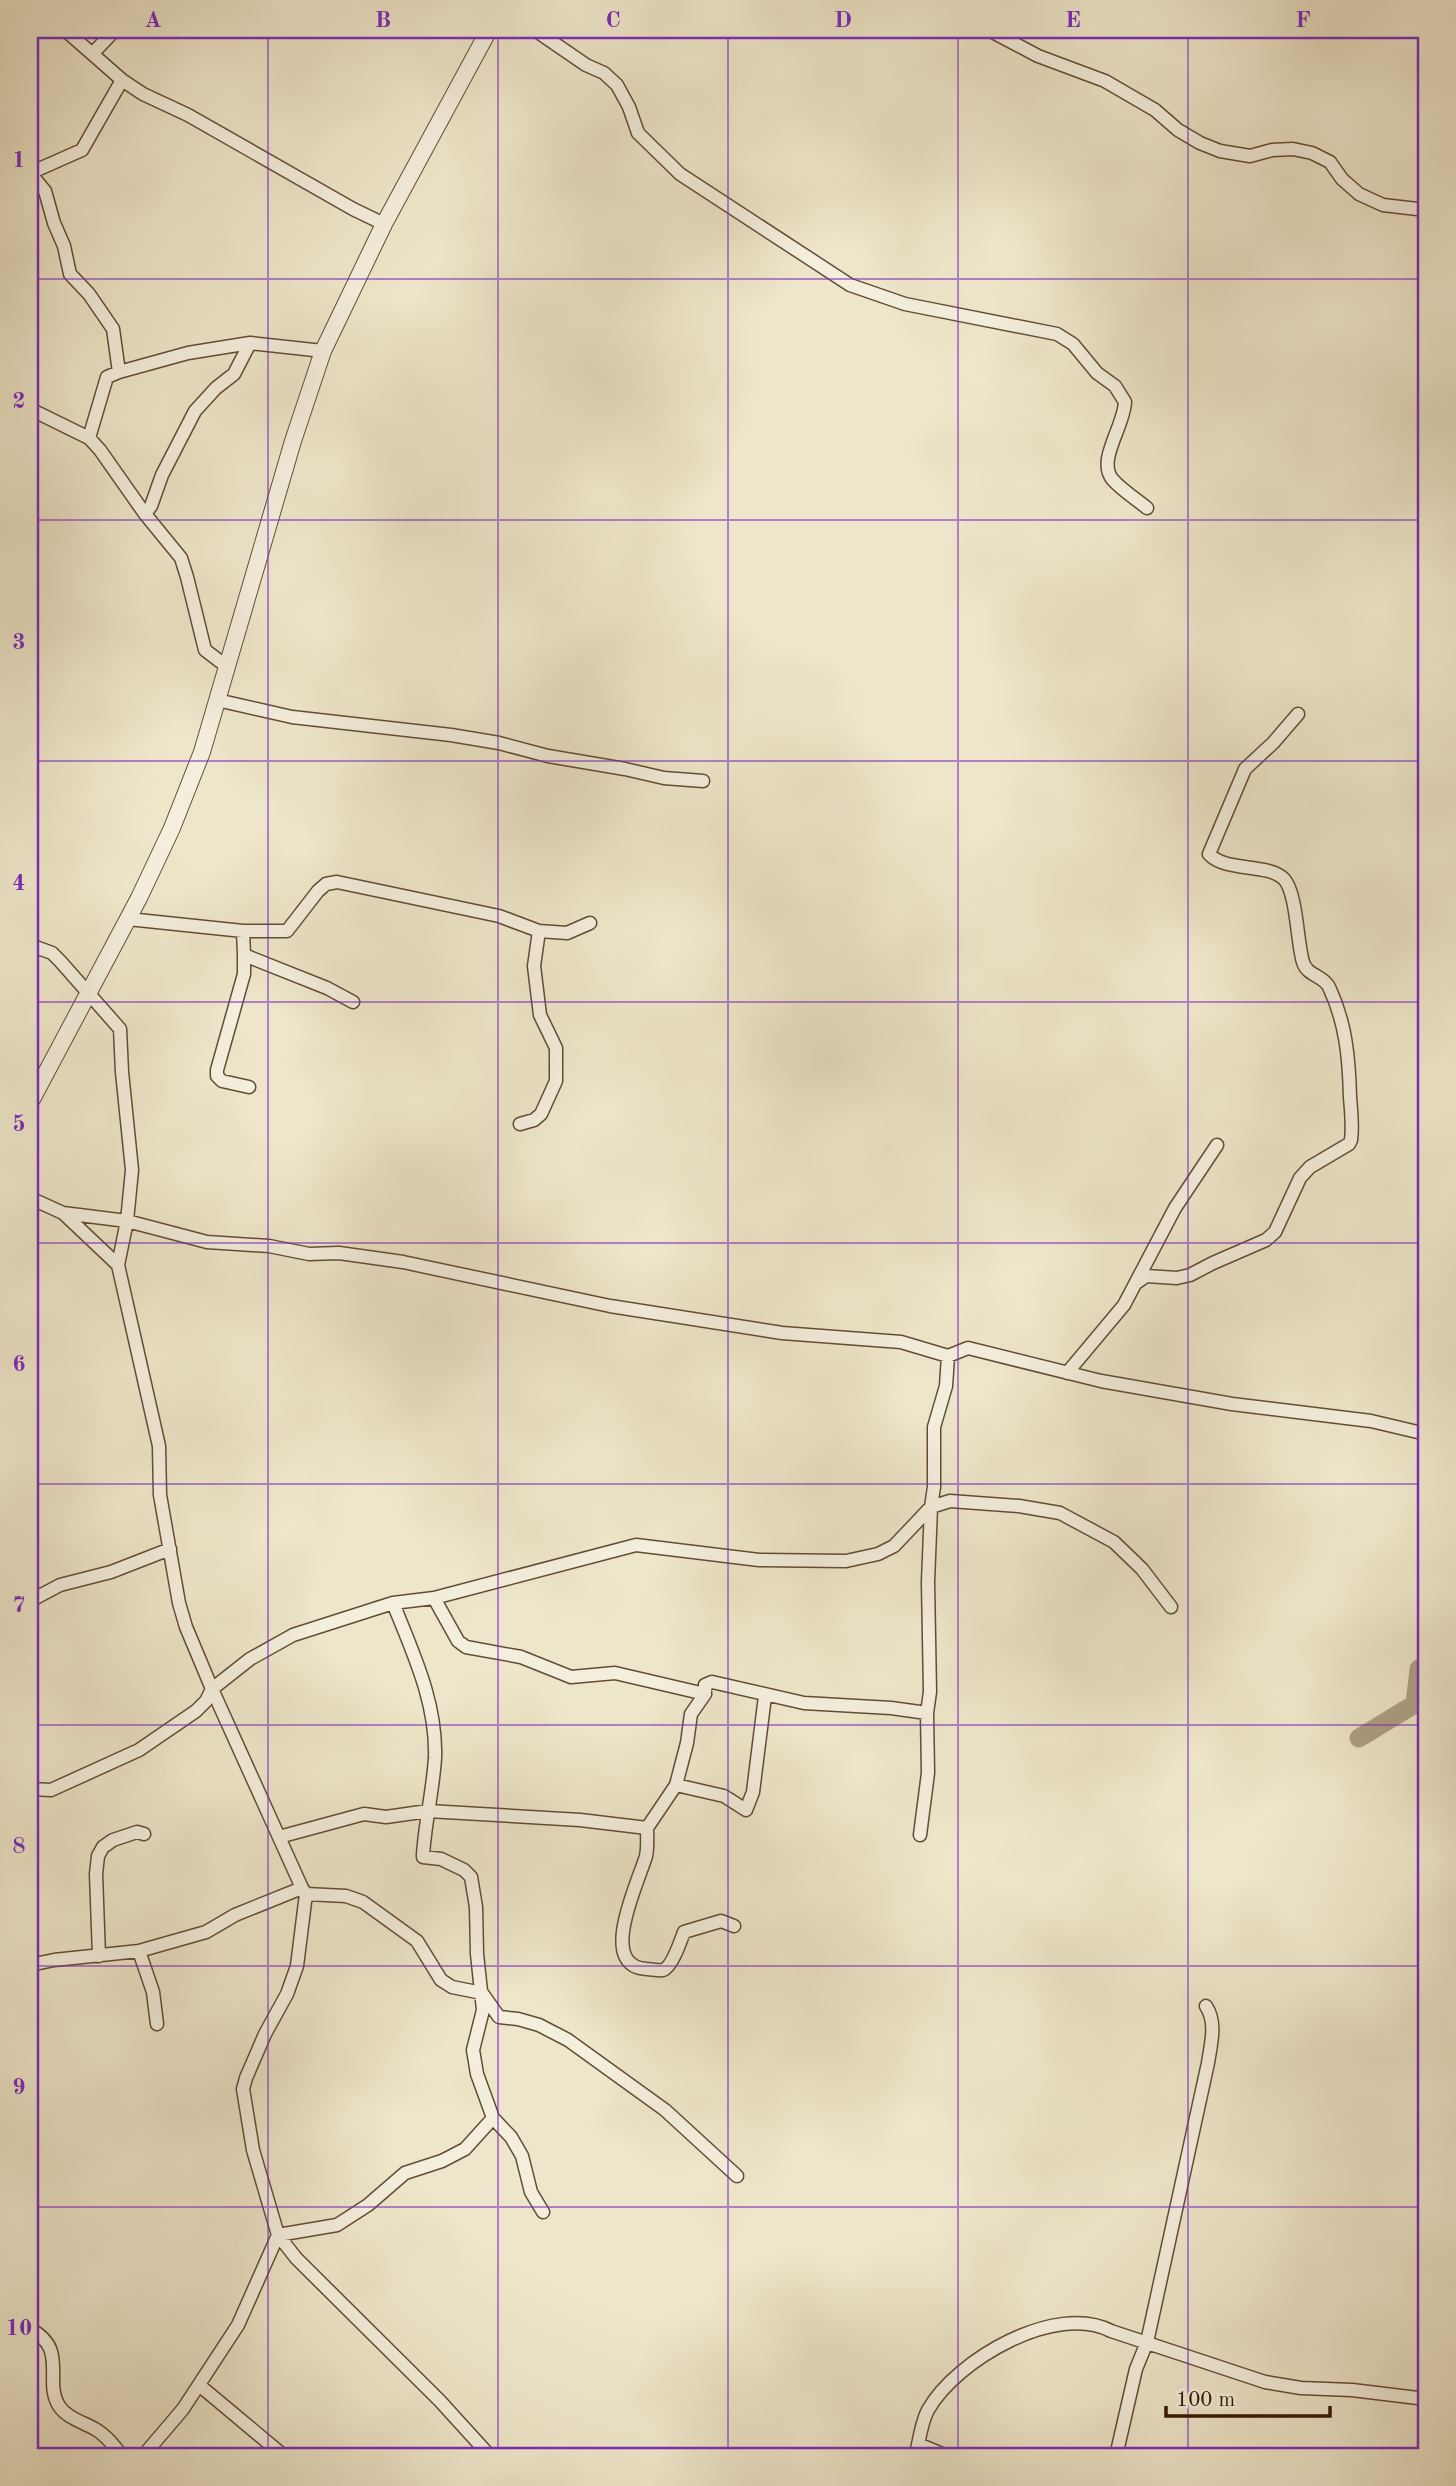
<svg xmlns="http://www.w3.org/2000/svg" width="1456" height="2486" font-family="'Old Standard TT',serif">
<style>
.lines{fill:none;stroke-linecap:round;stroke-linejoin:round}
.river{stroke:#afa086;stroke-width:19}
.minor-casing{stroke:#634c35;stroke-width:15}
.tertiary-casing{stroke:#634c35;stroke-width:18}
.minor{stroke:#f4efdd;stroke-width:12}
.tertiary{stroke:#f4efdd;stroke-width:16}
.grid{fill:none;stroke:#7b2cbf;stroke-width:2;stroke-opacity:0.55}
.neatline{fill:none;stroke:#7b2cbf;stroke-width:2.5}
.grid-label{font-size:23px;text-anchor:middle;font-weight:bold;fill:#7b2cbf}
</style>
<rect width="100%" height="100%" fill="#eee6ca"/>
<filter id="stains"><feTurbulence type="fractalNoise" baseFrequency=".00286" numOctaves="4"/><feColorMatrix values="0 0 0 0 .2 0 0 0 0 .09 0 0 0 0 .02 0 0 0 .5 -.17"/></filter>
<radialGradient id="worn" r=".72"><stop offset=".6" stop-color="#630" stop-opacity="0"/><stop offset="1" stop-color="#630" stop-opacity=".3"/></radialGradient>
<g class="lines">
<path class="river" d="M1359,1738L1415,1704L1419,1669H1426"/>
<defs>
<path id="minor" d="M65,30L122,80L143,94L188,115L353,209L384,224
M535,30L586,65L604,73L617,85L629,107L638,133L680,174L850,285L905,304L1057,334L1073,344L1097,373L1115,386L1125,402C1124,427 1096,461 1113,480C1122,490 1136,499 1147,508
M989,30L1038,56L1105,81L1155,110L1178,130L1200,143L1220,151L1250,156L1272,150L1293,149L1312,153L1330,162L1342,179L1359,194L1383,205L1426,210
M93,53L115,30
M30,173L45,191L54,223L64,246L70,274L89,294L113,329L119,372L107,377L89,438
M30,173L82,150L122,80
M119,372L188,353L250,343L323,351
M30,409L89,438L100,450L145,514L181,558L187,577L205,650L226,666
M145,514L151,506L162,475L195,411L216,388L234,374L250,343
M217,700L292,717L451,735L499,743L548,756L625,769L664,778L703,781
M128,919L243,931H287L318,891L326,884L337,882L499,916L539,931L567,933L590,923
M243,931L244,955L327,988L353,1002
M30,945L52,953L60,961L120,1029L122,1072L132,1170L127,1221L118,1265L159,1446L160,1495L179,1603L186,1627L212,1689L302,1888L306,1894L297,1966L287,1994L265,2034L246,2078L243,2089L253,2150L278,2235L296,2258L440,2401L490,2456
M244,955V974L217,1070V1076L222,1081L249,1087
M520,1124L534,1120L541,1114L556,1081V1048L540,1015L534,966L539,931
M30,1198L63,1213L118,1265
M63,1213L127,1221L207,1242L269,1246L309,1254L339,1253L403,1262L610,1306L782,1333L901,1342L948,1356L968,1348L1101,1381L1232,1404L1371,1421L1426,1434
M1136,1283L1146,1276L1177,1278L1190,1275L1213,1263L1266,1240L1275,1232L1300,1178L1310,1167L1349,1144L1351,1140C1353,1126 1351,1111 1350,1097C1349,1058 1346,1023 1329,987C1323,975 1307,976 1303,962C1297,943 1297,893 1284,879C1268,863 1225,872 1209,854L1245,769L1273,743L1298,714
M1067,1373L1124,1305L1175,1208L1217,1145
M434,1598L458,1641L466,1647L521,1657L571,1677L615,1673L705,1694
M30,1601L60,1585L111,1572L170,1549
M393,1603C413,1653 437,1703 435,1758C433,1790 425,1823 423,1855V1857L441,1859L464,1870L471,1877L476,1907L477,1954L483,2010L473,2050L477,2074L493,2118L511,2137L522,2156L531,2192L543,2212
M676,1785L724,1796L746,1810L753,1792L765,1696
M30,1789L51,1790L139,1750L196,1711L206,1701L212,1689L250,1659L293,1635L393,1603L434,1598L636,1545L759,1560L846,1561L878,1554L894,1546L931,1507L950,1501L1019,1506L1060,1513L1114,1542L1142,1569L1171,1607
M647,1828C647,1837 648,1847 646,1856C639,1881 596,1967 647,1969C651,1969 659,1971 663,1970C672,1967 681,1940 684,1932L721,1921L734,1926
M920,1835L928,1773L927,1713L930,1692L928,1582L931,1507L934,1487V1427L946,1386L948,1356
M279,1837L364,1814L386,1817L428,1811L580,1820L647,1828L676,1785L687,1743L691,1714L705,1694V1685L712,1682L804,1703L891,1708L927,1713
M306,1894L346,1896L363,1902L417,1941L441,1980L452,1987L482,1993L499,2017L518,2019L539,2025L568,2040L665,2110L737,2176
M139,1951L153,1992L157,2024
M99,1956L96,1874L98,1856L103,1847L113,1840L137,1832L144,1834
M30,1965L54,1960L139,1951L206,1932L235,1915L302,1888
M278,2235L337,2225L368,2205L405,2173L442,2161L465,2149L493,2118
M30,2329C69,2349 43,2381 59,2406C67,2418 83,2422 95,2429C106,2435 115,2447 122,2456
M199,2385L284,2456
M918,2444L947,2456
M143,2456L183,2409L238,2325L278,2235
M916,2456C919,2441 921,2423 928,2410C956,2360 1056,2302 1111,2331L1265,2382L1301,2388L1352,2390L1426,2399
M1116,2456L1136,2369L1147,2342L1208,2063C1211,2043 1217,2023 1206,2006"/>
<path id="tertiary" d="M30,1103L139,898L172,828L202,752L293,441L323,351L384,224L489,30"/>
</defs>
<use href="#minor" class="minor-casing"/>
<use href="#tertiary" class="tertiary-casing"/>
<use href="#minor" class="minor"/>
<use href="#tertiary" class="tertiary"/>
</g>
<path class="grid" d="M268,30V2456M498,30V2456M728,30V2456M958,30V2456M1188,30V2456M30,279H1426M30,520H1426M30,761H1426M30,1002H1426M30,1243H1426M30,1484H1426M30,1725H1426M30,1966H1426M30,2207H1426"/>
<rect width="1456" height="2486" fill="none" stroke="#eee6ca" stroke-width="77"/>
<path d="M1166 2406v10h164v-10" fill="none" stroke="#351903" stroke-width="3.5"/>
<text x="1176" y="2406" font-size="21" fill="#351903" stroke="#f4efdd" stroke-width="5" paint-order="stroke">100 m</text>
<rect x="38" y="38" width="1380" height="2410" class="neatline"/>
<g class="grid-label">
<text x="153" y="27">A</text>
<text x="383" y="27">B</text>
<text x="613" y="27">C</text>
<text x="843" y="27">D</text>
<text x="1073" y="27">E</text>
<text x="1303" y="27">F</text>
<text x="19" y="167">1</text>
<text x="19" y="408">2</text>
<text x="19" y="649">3</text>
<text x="19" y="890">4</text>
<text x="19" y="1131">5</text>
<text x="19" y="1371">6</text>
<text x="19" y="1612">7</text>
<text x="19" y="1853">8</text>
<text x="19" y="2094">9</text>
<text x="19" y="2335">10</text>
</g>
<rect width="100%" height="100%" filter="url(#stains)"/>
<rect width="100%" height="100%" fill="url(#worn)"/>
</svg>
